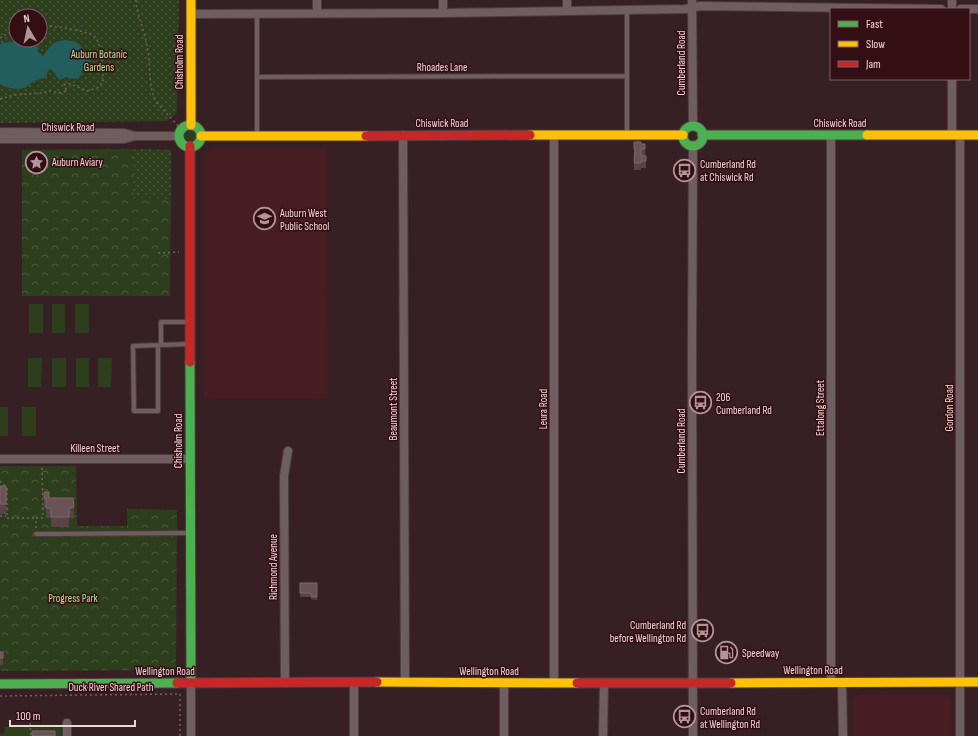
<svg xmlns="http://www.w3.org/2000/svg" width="978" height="736" font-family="'Sofia Sans Condensed',sans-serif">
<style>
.built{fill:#471d23}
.grass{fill:#2d3e1c}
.park{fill:url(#park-crowns)}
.garden{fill:url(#garden-dots);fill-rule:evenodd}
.water{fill:#225e5d}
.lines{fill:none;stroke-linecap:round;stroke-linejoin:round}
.lane-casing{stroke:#4f3c3e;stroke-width:6}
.street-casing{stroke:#4f3c3e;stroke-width:10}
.fast-casing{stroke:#4f3c3e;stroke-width:11}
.slow-casing{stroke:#4f3c3e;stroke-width:11}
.jam-casing{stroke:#4f3c3e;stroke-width:11}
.path{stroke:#726164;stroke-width:1.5;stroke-dasharray:2 3;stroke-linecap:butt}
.lane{stroke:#6f5d60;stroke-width:4}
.street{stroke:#6f5d60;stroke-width:8}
.fast{stroke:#4caf50;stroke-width:9}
.slow{stroke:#ffc107;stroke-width:9}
.jam{stroke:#c62828;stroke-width:9}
.wall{fill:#594347}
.building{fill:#6a5357;stroke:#7f676b}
.labels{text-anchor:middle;stroke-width:3;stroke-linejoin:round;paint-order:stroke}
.park-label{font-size:11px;fill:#b4e193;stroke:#330e14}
.street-label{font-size:11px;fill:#f1d6d8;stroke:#330e14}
.poi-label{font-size:11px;fill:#f1d6d8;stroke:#330e14;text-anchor:start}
</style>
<defs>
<pattern id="park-crowns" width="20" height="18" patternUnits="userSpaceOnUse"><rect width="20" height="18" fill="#2d3e1c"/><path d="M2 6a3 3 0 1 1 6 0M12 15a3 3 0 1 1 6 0" fill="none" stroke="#4c593c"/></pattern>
<pattern id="garden-dots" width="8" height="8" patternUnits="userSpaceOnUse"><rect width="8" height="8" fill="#2d3e1c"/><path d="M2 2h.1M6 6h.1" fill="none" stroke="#4c593c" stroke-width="1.8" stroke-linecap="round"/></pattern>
</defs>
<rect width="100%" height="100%" fill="#362024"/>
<path class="built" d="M212,149H327V290L328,399L204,398V158Z
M858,695H948L951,699L952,736H854V699Z"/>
<path class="grass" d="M184 135a6 6 0 1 1 12 0a6 6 0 1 1-12 0Z
M29,304H43V333H29Z
M52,304H65V333H52Z
M75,304H89V333H75Z
M28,358H42L41,387H28Z
M52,358H66V387H52Z
M76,358H89V387H76Z
M98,358H112L111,387H98Z
M0,407H8V436H0Z
M22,407H36V436H22Z
M4,727H61V736H0V734L5,733Z"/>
<path class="park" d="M134,149L133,198L171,199L170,296H22V150Z
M0,466H76L77,526H127V509L177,510L176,670L0,671Z"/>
<path class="garden" d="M0,0H179L177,113L167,121L0,123ZM16,16H40V40H16Z
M134,149L171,150V199L133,198Z"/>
<path class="water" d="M65,40C77,42 79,42 86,53C88,56 90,57 91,61L82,71L80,77L75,79L66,77L60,80C56,77 55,72 50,69C47,71 47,73 47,76C43,79 39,79 35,81C31,82 28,87 24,88C19,90 4,88 0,84V44L2,43L24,41L39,48L37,51L43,56C50,46 52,42 65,40Z"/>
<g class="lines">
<defs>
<path id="lane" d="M627,10V134
M257,13V136
M257,77L626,76
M158,345V411H134L133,346L189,344
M161,345V322H190
M36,534L190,533"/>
<path id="street" d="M443,0V13
M567,0V11
M692,0L693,126
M952,0V9
M961,9H978
M317,13V0
M191,14L443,13L685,9L700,6L941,9
M0,132L124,133L135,136H179
M403,135L405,682
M554,135V683
M831,135V682
M952,135V79
M960,135V736
M0,139H124L135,136
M0,459H190
M842,682L843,736
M285,683L284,476L288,451
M67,723V736
M191,736V683
M354,736V683
M504,736V683
M603,736L604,683
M693,736L692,353L693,145"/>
<path id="fast" d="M179 136a11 11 0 1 1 22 0a11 11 0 1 1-22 0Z
M683 136a10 10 0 1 1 20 0a10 10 0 1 1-20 0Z
M702,135H867
M190,362L191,683
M0,684L177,683"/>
<path id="slow" d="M191,0V125
M530,135H683
M867,135H978
M201,136H366
M377,682L577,683
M731,683L978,682"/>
<path id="jam" d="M366,136L530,135
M190,146V362
M177,683L377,682
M577,683H731"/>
</defs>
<use href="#lane" class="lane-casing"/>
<use href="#street" class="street-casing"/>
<use href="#fast" class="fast-casing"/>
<use href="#slow" class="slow-casing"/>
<use href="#jam" class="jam-casing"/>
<path class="path" d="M136,0C136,12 141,21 144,33C146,41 148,49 149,58C150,73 149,90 157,103L180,128
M0,38L8,33L16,31
M0,99L14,95L41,93L50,91L59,93L67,91L64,85L68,83L87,91L97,88L103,82C103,71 102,45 95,37C88,30 51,26 40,25
M158,253L179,252
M0,481L7,488V518H36
M0,516H6
M36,528V518H43L42,466
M0,696L180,694V736
M30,723L31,736"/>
<use href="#lane" class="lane"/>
<use href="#street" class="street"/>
<use href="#fast" class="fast"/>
<use href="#slow" class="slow"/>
<use href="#jam" class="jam"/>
</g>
<path class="wall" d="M634,142L641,144H645L646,168H641V170H634Z
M0,486H6V514H0Z
M44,492L49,498H73L74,518H69V527H51V518H46V508H44Z
M300,583H317V600L311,599V597H300Z
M0,652H3V665H0Z"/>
<path class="building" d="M634,142H641V144H645V149H641V156H646V161H641V163H634L635,149H634Z
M0,486H6V504H0Z
M44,492H49V498H73L74,507L69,508V517H51V508H46V498H44Z
M300,583H317V597L311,596V593H300Z
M0,652H3V658H0Z
M32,731H55V736H32Z"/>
<defs>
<symbol id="sight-ring" viewBox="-11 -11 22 22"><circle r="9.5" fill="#330e14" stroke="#b09699" stroke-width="1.5"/><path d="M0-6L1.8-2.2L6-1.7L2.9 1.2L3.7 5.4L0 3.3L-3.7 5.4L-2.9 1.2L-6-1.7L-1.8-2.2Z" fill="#b09699"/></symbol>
<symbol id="bus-ring" viewBox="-11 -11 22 22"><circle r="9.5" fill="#330e14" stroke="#b09699" stroke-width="1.5"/><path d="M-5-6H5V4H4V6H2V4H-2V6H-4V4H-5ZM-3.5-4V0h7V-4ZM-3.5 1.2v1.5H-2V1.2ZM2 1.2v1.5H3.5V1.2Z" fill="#b09699"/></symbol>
<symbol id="school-ring" viewBox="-11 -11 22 22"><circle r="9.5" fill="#330e14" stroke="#b09699" stroke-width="1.5"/><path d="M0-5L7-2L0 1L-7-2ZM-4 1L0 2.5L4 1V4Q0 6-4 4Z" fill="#b09699"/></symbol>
<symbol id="fuel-ring" viewBox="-11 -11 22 22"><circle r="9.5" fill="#330e14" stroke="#b09699" stroke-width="1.5"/><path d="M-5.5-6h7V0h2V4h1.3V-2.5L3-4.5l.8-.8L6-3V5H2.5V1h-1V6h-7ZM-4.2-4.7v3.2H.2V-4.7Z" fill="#b09699"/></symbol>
</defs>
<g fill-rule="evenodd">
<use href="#sight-ring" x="24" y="150" width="25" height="25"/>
<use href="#bus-ring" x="672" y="158" width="25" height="25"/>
<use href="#school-ring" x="252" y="206" width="25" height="25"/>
<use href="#bus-ring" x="688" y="390" width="25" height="25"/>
<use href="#bus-ring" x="690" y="618" width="25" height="25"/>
<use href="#fuel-ring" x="714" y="640" width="25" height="25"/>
<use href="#bus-ring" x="672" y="704" width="25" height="25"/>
</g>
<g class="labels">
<g class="park-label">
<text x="99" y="58">Auburn Botanic<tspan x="99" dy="13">Gardens</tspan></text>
<text x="73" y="602">Progress Park</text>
</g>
<g class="street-label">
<text transform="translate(179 62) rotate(-90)" y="4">Chisholm Road</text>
<text transform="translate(681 63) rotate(-90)" y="4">Cumberland Road</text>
<text x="442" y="71">Rhoades Lane</text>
<text x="442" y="127">Chiswick Road</text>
<text x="840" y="127">Chiswick Road</text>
<text x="68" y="131">Chiswick Road</text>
<text transform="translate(820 408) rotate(-90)" y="4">Ettalong Street</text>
<text transform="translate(949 408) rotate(-90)" y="4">Gordon Road</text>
<text transform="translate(393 409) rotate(-90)" y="4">Beaumont Street</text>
<text transform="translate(543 409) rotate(-90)" y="4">Leura Road</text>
<text transform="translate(178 441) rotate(-90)" y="4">Chisholm Road</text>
<text transform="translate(681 441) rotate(-90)" y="4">Cumberland Road</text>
<text x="95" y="452">Killeen Street</text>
<text transform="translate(273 567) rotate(-90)" y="4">Richmond Avenue</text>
<text x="813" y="674">Wellington Road</text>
<text x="165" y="675">Wellington Road</text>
<text x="489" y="675">Wellington Road</text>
<text x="111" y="691">Duck River Shared Path</text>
</g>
<g class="poi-label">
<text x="52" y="166">Auburn Aviary</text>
<text x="700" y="168">Cumberland Rd<tspan x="700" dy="13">at Chiswick Rd</tspan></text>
<text x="280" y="217">Auburn West<tspan x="280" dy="13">Public School</tspan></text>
<text x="716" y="401">206<tspan x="716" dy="13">Cumberland Rd</tspan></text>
<text x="686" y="629" text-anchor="end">Cumberland Rd<tspan x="686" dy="13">before Wellington Rd</tspan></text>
<text x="742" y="657">Speedway</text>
<text x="700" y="715">Cumberland Rd<tspan x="700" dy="13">at Wellington Rd</tspan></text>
</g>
</g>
<rect x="830" y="8" width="140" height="72" fill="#330e14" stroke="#7f5e62"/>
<rect x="838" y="21" width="20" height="6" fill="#4caf50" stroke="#7f5e62"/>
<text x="866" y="28" font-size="12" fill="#f1d6d8">Fast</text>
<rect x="838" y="41" width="20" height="6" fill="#ffc107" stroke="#7f5e62"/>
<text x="866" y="48" font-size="12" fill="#f1d6d8">Slow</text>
<rect x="838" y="61" width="20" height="6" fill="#c62828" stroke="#7f5e62"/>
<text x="866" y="68" font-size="12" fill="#f1d6d8">Jam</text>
<g transform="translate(28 28) rotate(351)"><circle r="19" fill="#330e14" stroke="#7f5e62"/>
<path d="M0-3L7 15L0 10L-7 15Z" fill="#b09699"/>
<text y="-6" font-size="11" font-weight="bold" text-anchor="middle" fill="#f1d6d8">N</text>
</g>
<path d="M10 720v6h125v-6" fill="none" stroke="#f1d6d8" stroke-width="2"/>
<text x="16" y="720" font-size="12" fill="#f1d6d8" stroke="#330e14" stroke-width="3" paint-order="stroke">100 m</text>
</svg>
